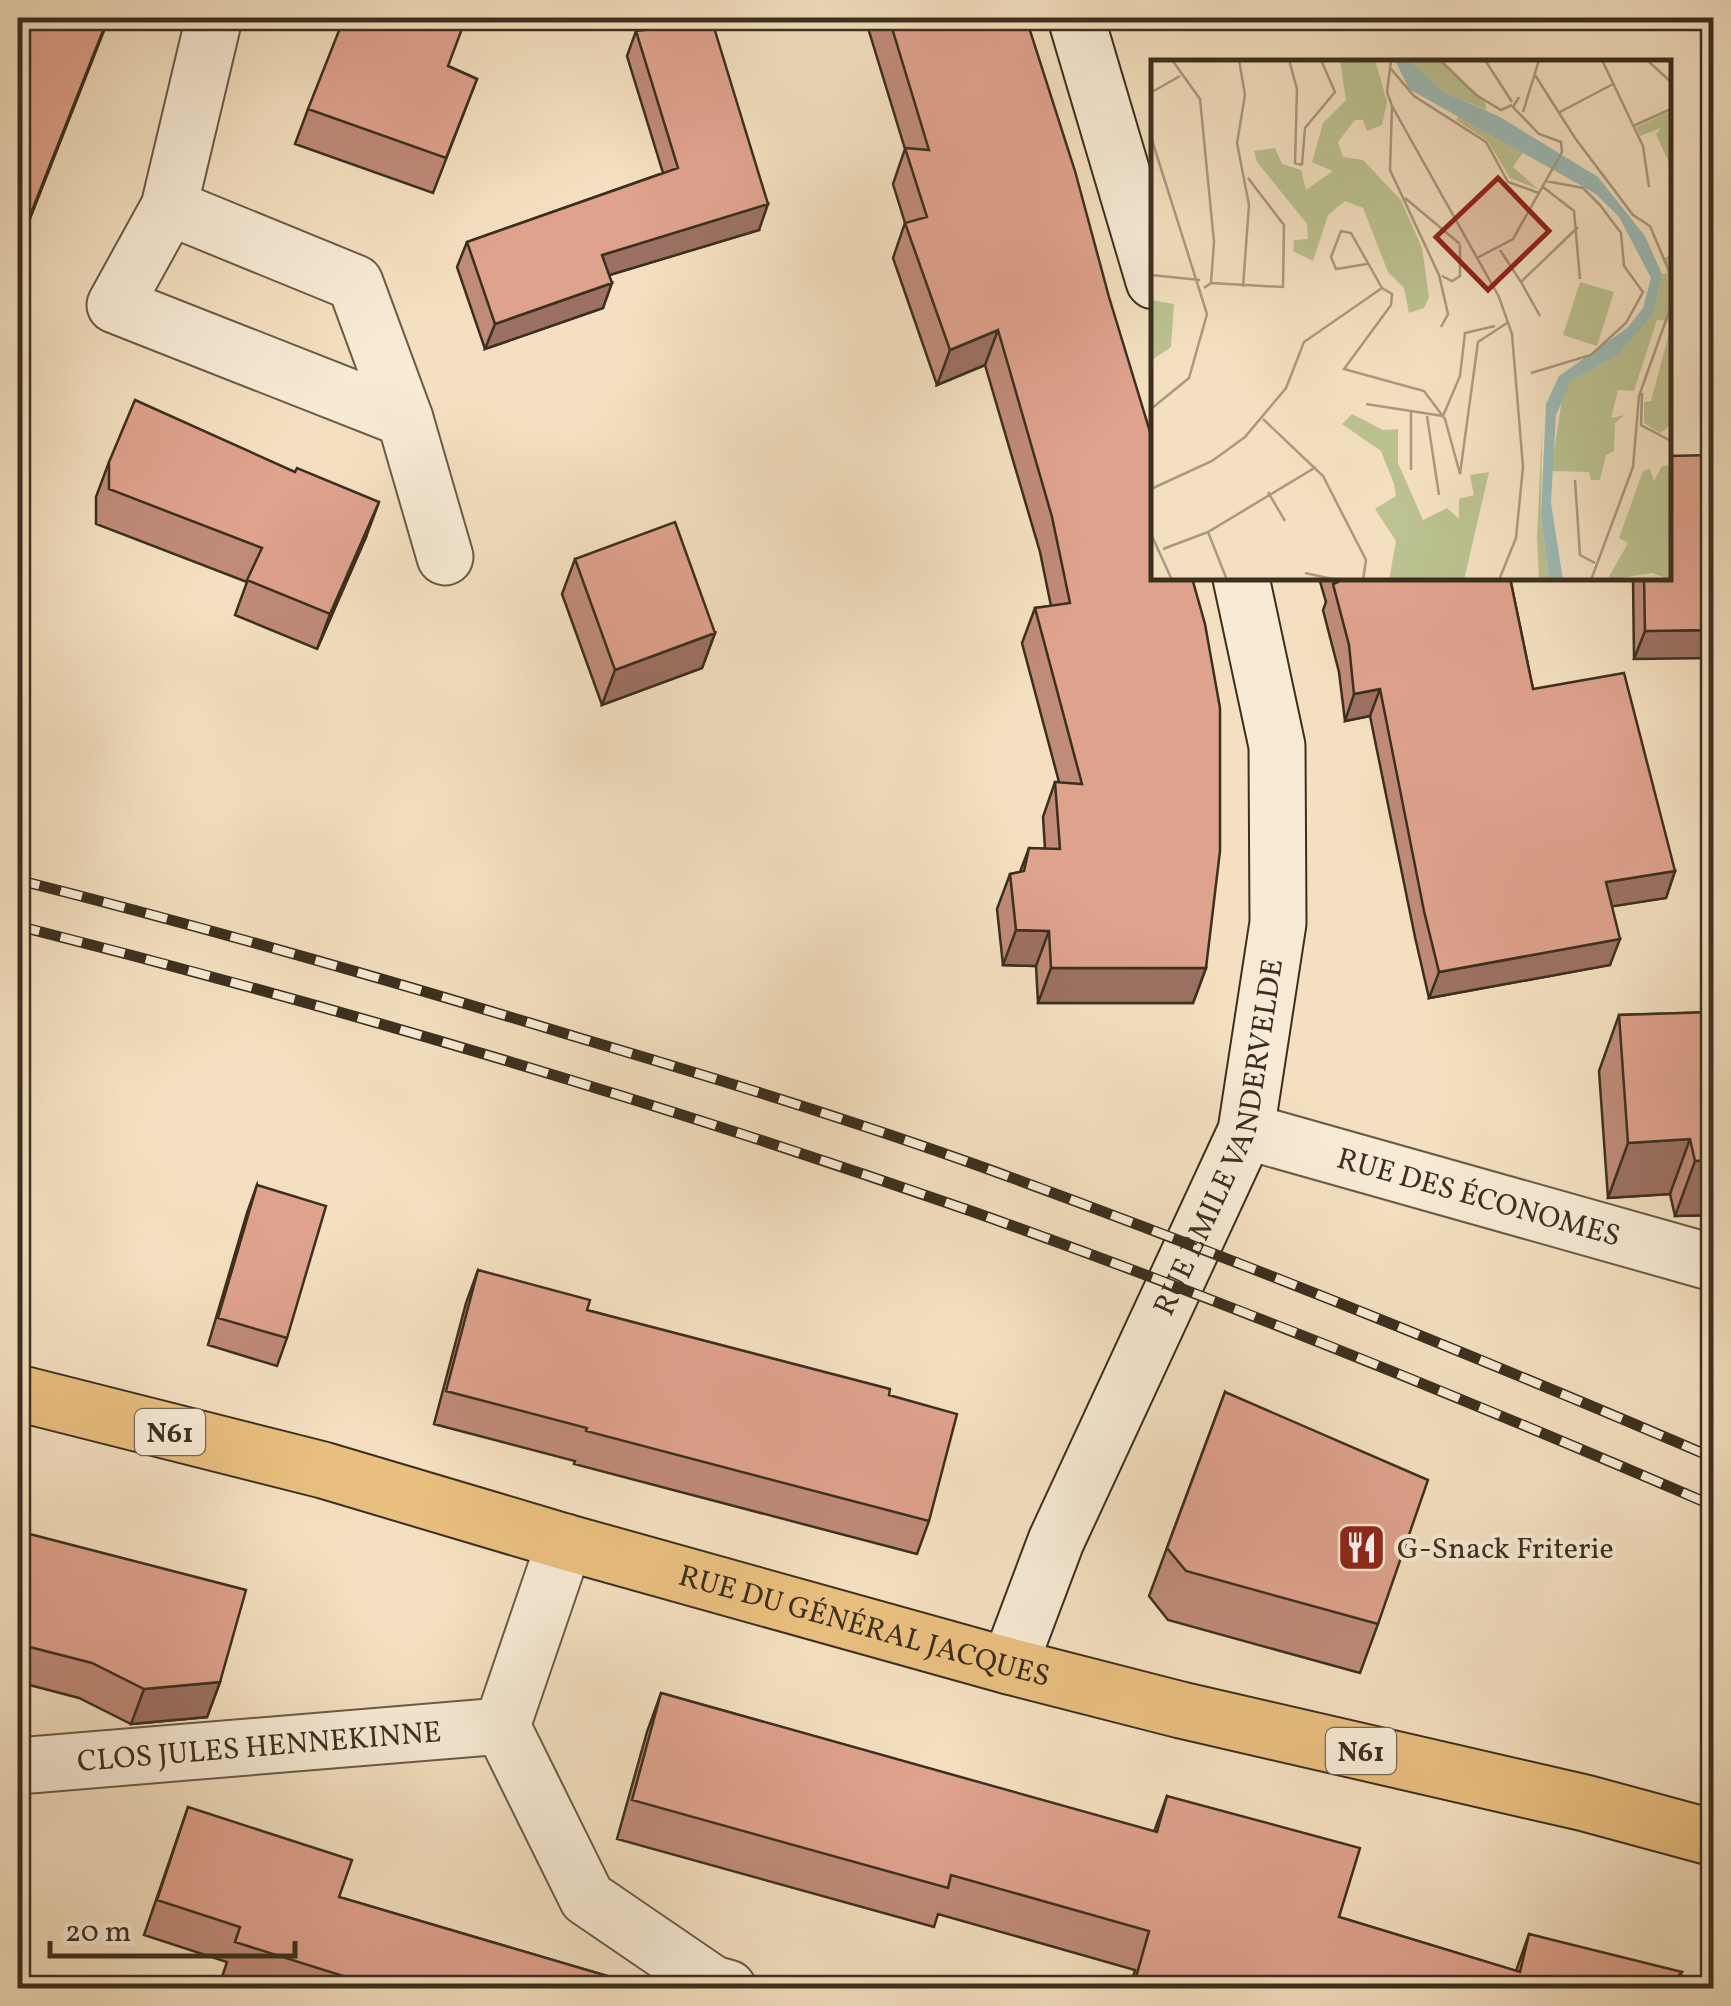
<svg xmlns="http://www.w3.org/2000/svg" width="1731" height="2006" font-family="Vollkorn,serif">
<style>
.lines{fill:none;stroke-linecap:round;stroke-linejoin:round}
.minor-casing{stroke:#6a5b47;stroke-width:59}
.secondary-casing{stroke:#3c2f1f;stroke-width:59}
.primary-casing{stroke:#3c2f1f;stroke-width:59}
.minor{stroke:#f8ebd6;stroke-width:55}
.secondary{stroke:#f8ebd6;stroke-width:55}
.primary{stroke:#eac080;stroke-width:55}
.rail-casing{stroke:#3c2f1f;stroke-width:11}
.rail{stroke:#f8ebd6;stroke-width:8;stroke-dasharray:22;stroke-linecap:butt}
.wall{fill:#c08b79;stroke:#3c2f1f;stroke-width:2.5}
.shaded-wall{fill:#9c7163;stroke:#3c2f1f;stroke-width:2.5}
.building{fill:#dfa28d;stroke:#3c2f1f;stroke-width:2.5}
.labels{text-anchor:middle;stroke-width:8;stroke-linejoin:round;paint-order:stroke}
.shield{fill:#f8ebd6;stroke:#746756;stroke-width:2.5}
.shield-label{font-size:28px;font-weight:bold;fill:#3c2f1f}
.street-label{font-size:30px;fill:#3c2f1f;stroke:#f8ebd6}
.poi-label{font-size:30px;fill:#3c2f1f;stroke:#f8ebd6;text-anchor:start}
.inset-road{fill:none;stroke:#aa9980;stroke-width:2.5}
.view{fill:#8f2418;fill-opacity:0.15;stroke:#8f2418;stroke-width:5}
.inset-edge{fill:none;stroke:#3c2f1f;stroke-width:5}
</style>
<rect width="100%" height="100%" fill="#f4e0c0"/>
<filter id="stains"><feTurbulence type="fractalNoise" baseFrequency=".002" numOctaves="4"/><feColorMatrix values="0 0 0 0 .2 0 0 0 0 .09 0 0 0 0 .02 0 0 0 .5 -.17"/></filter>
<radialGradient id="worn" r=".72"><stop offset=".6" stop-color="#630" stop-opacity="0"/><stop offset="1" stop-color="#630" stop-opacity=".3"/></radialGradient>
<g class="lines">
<defs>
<g id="minor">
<path d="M214,18L169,207L115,305L405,419"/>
<path d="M169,207L355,283L405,419L445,557"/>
<path id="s1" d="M1246,1131L1714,1263"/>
<path d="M565,1542L502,1726L587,1898L713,1984L728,1988"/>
<path id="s2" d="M18,1766L502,1726"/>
</g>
<g id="secondary">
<path d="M1076,18L1154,281"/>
<path id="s3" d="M1009,1666L1056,1541L1246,1131L1278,923L1277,746L1241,578"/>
</g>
<g id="primary">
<path id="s4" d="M18,1393L323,1470L565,1542L1009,1666L1181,1710L1585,1803L1714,1838"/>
</g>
</defs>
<use href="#minor" class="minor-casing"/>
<use href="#secondary" class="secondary-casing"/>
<use href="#primary" class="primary-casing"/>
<use href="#minor" class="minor"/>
<use href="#secondary" class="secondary"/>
<use href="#primary" class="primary"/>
<defs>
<path id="rail" d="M18,880C204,927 389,980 573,1036C711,1077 849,1119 985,1168C1231,1257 1473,1355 1714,1458
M18,926C338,1007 655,1101 968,1210C1220,1299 1468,1400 1714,1506"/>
</defs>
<use href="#rail" class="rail-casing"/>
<use href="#rail" class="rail"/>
</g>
<path class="wall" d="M865,18H1026L1206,968L1193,1003H1038L1036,966L1003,965L997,909L1010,874L1020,872L1029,848L1045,849L1043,817L1055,782H1059L1022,643L1035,608L1051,606L1040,552L985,365L937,385L893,258L905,223L893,184L905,149Z
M636,31L759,230L609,275L603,308L485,349L457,267L467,242L663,173L627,56Z
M448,66L477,79L433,193L295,144L308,109Z
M109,462L366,537L317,649L235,615L247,582L96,524V497Z
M575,559L715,633L702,668L602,705L562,594Z
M1319,578H1510L1533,689L1675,871L1666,898L1612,906L1610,965L1429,998L1415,937L1370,716L1345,721L1339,672L1323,610L1326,602Z
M1633,578H1668L1634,659Z
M1714,1012V1215L1675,1216L1670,1194L1608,1198L1599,1071L1619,1015Z
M257,1185L287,1338L277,1366L208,1345L247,1213Z
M478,1270L587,1310L889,1395L929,1521L917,1554L574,1464L575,1461L434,1424L466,1303Z
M1225,1392L1378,1624L1360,1673L1168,1620L1149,1596Z
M18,1531L220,1682L207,1717L131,1724L79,1698L18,1682Z
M661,1693L1154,1832L1167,1796L1339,1917L1516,1971L1529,1934L1680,1975L1714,1988H1130L1135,1970L938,1914L934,1927L617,1839L647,1732Z
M188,1807L339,1897L648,1988H260L222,1977L227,1962L144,1935Z"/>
<path class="shaded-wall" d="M108,18H109L18,249V246Z
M768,204L759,230L593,280L602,255Z
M612,283L603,308L485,349L495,324Z
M998,330L985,365L937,385L950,350Z
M379,502L366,537L317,649L330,614Z
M1714,630V658L1634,659L1645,631Z
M715,633L702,668L602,705L615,670Z
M1380,689L1370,716L1345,721L1354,694Z
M1675,871L1666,898L1596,909L1606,882Z
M1016,930L1049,931L1036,966L1003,965Z
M1620,939L1610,965L1429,998L1439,972Z
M1051,968H1206L1193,1003H1038Z
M1690,1139L1670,1194L1608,1198L1628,1143Z
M1714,1160V1215L1675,1216L1695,1161Z
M220,1682L207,1717L131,1724L144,1689Z"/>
<path class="building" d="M18,18H108L18,246Z
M344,18H466L448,66L477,79L446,158L308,109Z
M889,18H1026L1075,171L1109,297L1154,445V578H1192L1205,624L1220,708V851L1206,968H1051L1049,931L1016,930L1010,874L1024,871L1029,848L1060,849L1055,782L1082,784L1035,608L1070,603L1052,517L998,330L950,350L905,223L927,217L905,148L929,150Z
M712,21L768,204L602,255L612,283L495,324L467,242L678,168L636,31Z
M135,400L295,472L297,468L379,502L330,614L247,580L262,548L109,489V462Z
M1714,455V630L1645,631L1644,578H1668V456Z
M675,522L715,633L615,670L575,559Z
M1337,578H1510L1533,689L1624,673L1675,871L1606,882L1620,939L1439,972L1424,911L1380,689L1354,694L1349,645L1333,584L1338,582Z
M1714,1012V1160L1695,1161L1690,1139L1628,1143L1619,1015Z
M257,1185L326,1206L287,1338L218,1318Z
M478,1270L590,1300L587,1310L890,1389L889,1395L957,1414L929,1521L586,1431L587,1428L446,1391Z
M1225,1392L1428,1480L1378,1624L1186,1571L1167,1548Z
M18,1531L246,1590L220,1682L144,1689L92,1663L18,1644Z
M661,1693L1157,1832L1167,1796L1360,1848L1339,1917L1520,1972L1529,1934L1682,1972L1679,1975L1714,1985V1988H1133L1149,1931L951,1875L948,1888L632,1800Z
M188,1807L352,1860L339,1897L648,1988H371L372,1985L235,1942L240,1927L157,1900Z"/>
<defs>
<symbol id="restaurant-square" viewBox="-11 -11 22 22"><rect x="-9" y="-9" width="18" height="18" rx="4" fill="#8f2418" stroke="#f8ebd6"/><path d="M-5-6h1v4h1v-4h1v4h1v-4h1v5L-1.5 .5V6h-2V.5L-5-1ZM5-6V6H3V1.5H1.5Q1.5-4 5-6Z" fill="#fff"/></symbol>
</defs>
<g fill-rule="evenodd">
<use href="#restaurant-square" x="1334" y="1520" width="55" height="55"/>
</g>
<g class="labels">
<g class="shield">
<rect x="135" y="1409" width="70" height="46" rx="8"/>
<rect x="1326" y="1728" width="70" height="46" rx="8"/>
</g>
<g class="shield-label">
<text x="170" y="1442">N61</text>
<text x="1361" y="1761">N61</text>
</g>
<g class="street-label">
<text dy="10" stroke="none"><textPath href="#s3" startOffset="572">RUE ÉMILE VANDERVELDE</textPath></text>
<text dy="10" stroke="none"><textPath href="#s1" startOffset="242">RUE DES ÉCONOMES</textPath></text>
<text dy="10" stroke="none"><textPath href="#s4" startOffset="878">RUE DU GÉNÉRAL JACQUES</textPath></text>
<text dy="10" stroke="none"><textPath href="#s2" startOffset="242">CLOS JULES HENNEKINNE</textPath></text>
</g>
<g class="poi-label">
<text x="1397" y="1558">G-Snack Friterie</text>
</g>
</g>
<g transform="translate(1151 60)">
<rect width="520" height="520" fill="#f4e0c0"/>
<path d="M189,0H224L236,42L231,65L216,71L212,60H204L187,82L192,97L212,100L250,140L271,188L278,237L273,248L258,253L253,228L237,212L212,148L194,141L177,155L162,201L142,191L143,180L157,179L156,164L106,102L103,91L124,88L131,104L150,110L155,130L182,111L161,102L172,63L195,40ZM258,0H290L334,41L335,50L293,32ZM520,51V102L518,103L505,74L510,68L489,76L485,67ZM309,55L373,91L362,107L387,129L359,118L336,80L305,60ZM519,195L520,261L506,260L483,331L467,330L460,358L474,355L464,363L463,391L455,395L449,420H440L438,412L400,411L412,333L420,321L467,295L502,255L511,214L517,213L513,198ZM429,222L463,232L446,286L412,275ZM0,240L23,244L20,287L1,300ZM520,266V365L509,373L493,363V342L500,341ZM201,354L232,370L247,369V403L272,460L296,448L308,459V439L323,435L319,415L338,412L313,520H238L245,481L224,449L245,436L243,424L230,391L191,364ZM391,370L390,455L398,520H388L386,477ZM520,405V520L501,513L456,520L477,483L468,478L492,411L499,409L503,421L511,406Z" fill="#bcc291"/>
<path d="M244,0H258L293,32L349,57L447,117L494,176L511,214L502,255L467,295L420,321L405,355L400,443L412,520H398L390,455L395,344L408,316L476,268L492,248L500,218L468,157L445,134L258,29Z" fill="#9cbcb7"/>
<path class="inset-road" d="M21,0L49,39L63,182L60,223L53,228M88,0L94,35L86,83L98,145L92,227M138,0L146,29L144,103L151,105M289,0L325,35L350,50L361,45M334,0L361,42M451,0L492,86L498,127M496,0L520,22M240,1L236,32L241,46L348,237L361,274L372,407L365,478L348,520M240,9L263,36L335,82L357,122L388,133M384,15L424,78M1,32L29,16M241,46L239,110L288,215L297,254L290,267M372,52L388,0M409,52L462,24M482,66L520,49M0,77L56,254L38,318L0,349M424,78L482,155L499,166L520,216M151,105L154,68L184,32L170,0M392,127L423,151L429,219M254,138L309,184M349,190L370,222L427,167M326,198L362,179L411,92L410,82L388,74L362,47L368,37M216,204L185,209L180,197L190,171L200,173L231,228M0,215L49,220M291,216L301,221L309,216V185M370,222L389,256M60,223L132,227L133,165L97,118M231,228L241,234L240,245L193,309L273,331L294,359L309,414L327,282L356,263M380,313L440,295L475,263L492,232L473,206L470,173L449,145L432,128L395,121M491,333L490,365L520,381M215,344L292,356M276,356L288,435M292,356L309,316L314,273L344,266M112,359L172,416L215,500L212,520M260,410V350M424,420L429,495L444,503M0,429L61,401L94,377L135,328L153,282L231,228M117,432L134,461M57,472L76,520M0,474L21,520M12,489L57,472L165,407M154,513L186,520M440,520L482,407L488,336L520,246"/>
<path class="view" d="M347,118L398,171L337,230L285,177Z"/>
<rect width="520" height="520" class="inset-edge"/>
</g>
<rect width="1731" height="2006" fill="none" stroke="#f4e0c0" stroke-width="60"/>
<rect x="20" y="20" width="1691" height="1966" fill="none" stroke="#3c2f1f" stroke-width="5"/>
<rect x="30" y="30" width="1671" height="1946" fill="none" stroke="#3c2f1f" stroke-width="2.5"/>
<path d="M50 1941v15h245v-15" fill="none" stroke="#3c2f1f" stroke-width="5"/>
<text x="65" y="1941" font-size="30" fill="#3c2f1f" stroke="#f8ebd6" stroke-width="8" paint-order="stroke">20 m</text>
<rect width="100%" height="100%" filter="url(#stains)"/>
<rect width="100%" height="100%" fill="url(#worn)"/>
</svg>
